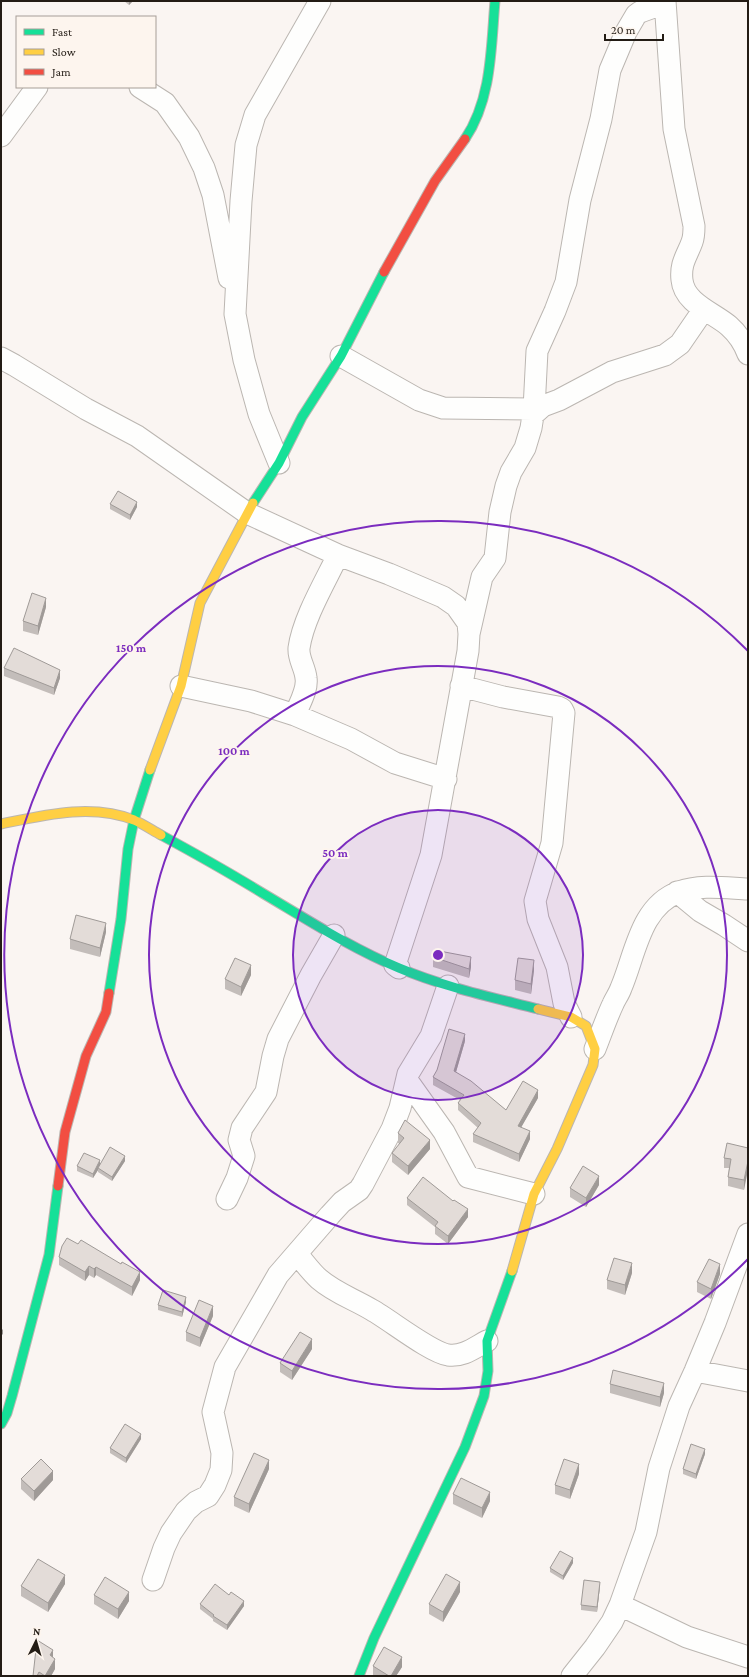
<svg xmlns="http://www.w3.org/2000/svg" width="749" height="1677" font-family="'Crimson Pro',serif">
<style>
.lines{fill:none;stroke-linecap:round;stroke-linejoin:round}
.street-casing{stroke:#bbb6b1;stroke-width:23}
.fast-casing{stroke:#bbb6b1;stroke-width:11}
.slow-casing{stroke:#bbb6b1;stroke-width:11}
.jam-casing{stroke:#bbb6b1;stroke-width:11}
.street{stroke:#fefefd;stroke-width:21}
.fast{stroke:#16e098;stroke-width:9}
.slow{stroke:#ffcf43;stroke-width:9}
.jam{stroke:#f24e42;stroke-width:9}
.wall{fill:#c3bdba}
.shaded-wall{fill:#9f9a97}
.building{fill:#e3dcd8;stroke:#9f9a97}
.ring{fill:none;stroke:#7b2cbf;stroke-width:2}
.centre{fill:#7b2cbf;stroke:#fdf5ee;stroke-width:2}
.ring-label{font-size:12px;text-anchor:middle;font-weight:bold;fill:#7b2cbf;stroke:#fdf5ee;stroke-width:4;stroke-linejoin:round;paint-order:stroke}
</style>
<rect width="100%" height="100%" fill="#faf5f2"/>
<g class="lines">
<defs>
<path id="street" d="M665,1L674,129L694,226C694,231 694,237 692,242C687,256 680,263 682,280C684,303 714,313 729,326C738,334 744,343 748,354
M140,87L165,103L189,137L204,168L213,195L229,278
M1,136L37,87
M341,356L419,400L443,408L534,409
M1,358L14,365L86,409L137,436L247,513L338,555L389,574L443,597L456,606L468,623L469,634L468,651L431,855L395,965L399,968
M534,414L543,406L559,400L612,372L665,355L680,344L704,309
M279,463L259,414L244,360L235,314L241,201L246,145L255,115L320,1
M469,634L482,577L495,558L500,512L506,486L511,472L525,448L531,428L534,409L537,351L555,311L566,282L580,200L601,119L610,70L626,32L636,15L640,12L665,3
M181,686L251,701L295,715L351,739L395,763L446,779
M461,686L503,697L558,707L562,709L564,713L552,843L535,901L538,919L557,967L564,1003L571,1017
M295,715C299,704 308,690 306,678C305,667 298,659 299,648C303,619 325,582 338,555
M677,892L700,911L724,925L748,941
M595,1049C601,1034 606,1019 613,1004C615,999 619,994 621,988C635,956 640,906 679,892C700,884 726,888 748,889
M407,1080L444,1132L468,1177L534,1194
M227,1199L237,1178L244,1156L239,1140L242,1128L266,1092L273,1056L278,1039L311,975L334,935
M297,1254C304,1262 311,1272 319,1279C335,1293 354,1299 372,1310C390,1320 430,1352 448,1355C463,1357 474,1348 487,1341
M695,1371L748,1381
M153,1580L164,1548L171,1533L186,1511L196,1502L208,1496L215,1485L221,1470L222,1453L213,1412L225,1367L278,1275L330,1215L342,1202L359,1190L363,1184L392,1129L400,1108L408,1074L431,1036L448,986
M620,1605L687,1637L748,1657
M572,1676L595,1647L612,1622L620,1605L646,1532L659,1468L679,1406L695,1371L715,1323L748,1234"/>
<path id="fast" d="M465,139C492,99 491,47 495,1
M253,503L279,463L302,417L341,356L384,272
M161,835C196,854 230,873 264,894C308,920 351,948 399,968C444,987 491,997 538,1009
M109,993L121,919L128,849L134,820L150,770
M1,1424L7,1413L12,1396L49,1255L58,1186
M359,1676L374,1638L465,1447L484,1396L488,1371L487,1341L512,1271"/>
<path id="slow" d="M150,770L181,686L200,603L253,503
M1,824C44,815 92,803 134,820C143,824 152,830 161,835
M512,1271L534,1194L557,1149L593,1065L595,1049L586,1026L571,1017L538,1009"/>
<path id="jam" d="M384,272L435,181L465,139
M58,1186L65,1132L86,1056L106,1012L109,993"/>
</defs>
<use href="#street" class="street-casing"/>
<use href="#fast" class="fast-casing"/>
<use href="#slow" class="slow-casing"/>
<use href="#jam" class="jam-casing"/>
<use href="#street" class="street"/>
<use href="#fast" class="fast"/>
<use href="#slow" class="slow"/>
<use href="#jam" class="jam"/>
</g>
<path class="wall" d="M124,1H133L129,5Z
M110,504L137,507L130,520L110,509Z
M46,607L38,635L23,631V621Z
M4,668L60,678L54,695L4,676Z
M106,932L100,957L70,949V939Z
M433,957L471,967L469,978L433,967Z
M534,970L531,994L515,990V980Z
M251,975L241,996L225,989V979Z
M465,1041L456,1072L506,1110L538,1098L521,1127L530,1139L519,1162L473,1142V1134L478,1128L458,1110V1103L460,1100L433,1085V1077Z
M398,1133L430,1149L408,1175L392,1162V1153L400,1144L398,1143Z
M748,1148L744,1190L728,1186V1177L729,1168H724V1158Z
M125,1161L112,1181L98,1172V1170L93,1178L77,1171V1166Z
M599,1185L586,1207L570,1197V1188Z
M407,1198L468,1217L448,1244L435,1234V1227L407,1205Z
M78,1244L140,1280L132,1296L96,1275L94,1278L89,1275L85,1281L59,1265V1257Z
M632,1273L625,1295L607,1289V1280Z
M720,1274L711,1299L697,1292V1282Z
M186,1302L182,1317L158,1310V1305Z
M213,1316L200,1347L186,1341V1332Z
M312,1349L292,1380L280,1372V1363Z
M610,1384L664,1393L660,1407L610,1393Z
M141,1439L126,1463L110,1453V1448Z
M705,1454L696,1479L683,1474V1469Z
M269,1469L249,1513L234,1506V1497Z
M579,1474L570,1499L555,1494V1485Z
M21,1479L53,1480L34,1501L21,1489Z
M453,1494L490,1501L482,1518L453,1504Z
M573,1563L563,1580L550,1572V1568Z
M65,1584L48,1612L21,1596V1586Z
M600,1586L597,1612L581,1610V1605Z
M460,1592L443,1622L429,1614V1604Z
M94,1595L129,1601L118,1619L94,1604Z
M200,1604L244,1606L227,1630L213,1621V1619L200,1609Z
M53,1658L55,1669L51,1676H33Z
M373,1666L402,1667L396,1676H373Z"/>
<path class="shaded-wall" d="M129,1H133L129,5Z
M137,502V507L130,520V515Z
M46,598V607L38,635V626Z
M60,670V678L54,695V688Z
M106,923V932L100,957V948Z
M471,957V967L469,978V969Z
M534,960V970L531,994V984Z
M251,965V975L241,996V987Z
M465,1034V1041L454,1079V1071Z
M538,1090V1098L518,1133V1126Z
M530,1131V1139L519,1162V1154Z
M430,1140V1149L408,1175V1166Z
M125,1156V1161L112,1181V1177Z
M100,1160V1165L98,1168V1170L93,1178V1174Z
M748,1161V1170L744,1190V1180Z
M599,1176V1185L586,1207V1198Z
M468,1209V1217L448,1244V1236Z
M632,1263V1273L625,1295V1285Z
M720,1264V1274L711,1299V1289Z
M89,1266V1275L85,1281V1272Z
M96,1267V1275L94,1278V1269Z
M140,1272V1280L132,1296V1287Z
M186,1297V1302L182,1317V1312Z
M213,1306V1316L200,1347V1338Z
M3,1329V1334L1,1336V1331Z
M312,1339V1349L292,1380V1371Z
M664,1383V1393L660,1407V1397Z
M141,1434V1439L126,1463V1458Z
M705,1449V1454L696,1479V1474Z
M269,1460V1469L249,1513V1504Z
M579,1464V1474L570,1499V1490Z
M53,1471V1480L34,1501V1491Z
M490,1492V1501L482,1518V1508Z
M573,1558V1563L563,1580V1576Z
M65,1575V1584L48,1612V1603Z
M460,1582V1592L443,1622V1612Z
M600,1582V1586L597,1612V1607Z
M129,1592V1601L118,1619V1609Z
M244,1601V1606L227,1630V1625Z
M53,1650V1659L50,1655Z
M402,1657V1667L396,1676H391Z
M55,1659V1669L51,1676H45Z"/>
<path class="building" d="M118,491L137,502L130,515L110,504Z
M32,593L46,598L38,626L23,621Z
M14,648L60,670L54,688L4,668Z
M76,915L106,923L100,948L70,939Z
M434,950L471,957L469,969L433,957Z
M235,958L251,965L241,987L225,979Z
M518,958L534,960L531,984L515,980Z
M449,1029L465,1034L454,1071L471,1081L506,1110L523,1081L538,1090L518,1126L530,1131L519,1154L473,1134L481,1123L458,1103L464,1095L433,1077L437,1070Z
M405,1120L430,1140L408,1166L392,1153L404,1138L398,1133Z
M727,1143L748,1148V1161L744,1180L728,1177L731,1159L724,1158Z
M110,1147L125,1156L112,1177L98,1168Z
M84,1153L100,1160L93,1174L77,1166Z
M583,1166L599,1176L586,1198L570,1188Z
M423,1177L453,1201L454,1200L468,1209L448,1236L435,1226L438,1222L407,1198Z
M67,1238L78,1244L81,1240L121,1264L122,1262L140,1272L132,1287L96,1267L94,1269L89,1266L85,1272L59,1257L62,1246Z
M614,1258L632,1263L625,1285L607,1280Z
M709,1259L720,1264L711,1289L697,1282Z
M163,1290L186,1297L182,1312L158,1305Z
M199,1300L213,1306L200,1338L186,1332Z
M300,1332L312,1339L292,1371L280,1363Z
M613,1370L664,1383L660,1397L610,1384Z
M125,1424L141,1434L126,1458L110,1448Z
M691,1444L705,1449L696,1474L683,1469Z
M254,1453L269,1460L249,1504L234,1497Z
M41,1459L53,1471L34,1491L21,1479Z
M564,1459L579,1464L570,1490L555,1485Z
M461,1478L490,1492L482,1508L453,1494Z
M560,1551L573,1558L563,1576L550,1568Z
M38,1559L65,1575L48,1603L21,1586Z
M446,1574L460,1582L443,1612L429,1604Z
M105,1577L129,1592L118,1609L94,1595Z
M584,1580L600,1582L597,1607L581,1605Z
M215,1584L229,1595L231,1592L244,1601L227,1625L213,1616L214,1615L200,1604Z
M37,1640L53,1650L50,1655L55,1659L45,1676L39,1672L37,1676H33Z
M384,1647L402,1657L391,1676H389L373,1666Z"/>
<circle cx="438" cy="955" r="145" fill="#7b2cbf" fill-opacity=".12"/>
<g class="ring">
<circle cx="438" cy="955" r="145"/>
<circle cx="438" cy="955" r="289"/>
<path d="M748 1259A434 434 0 1 1 748 651"/>
</g>
<circle cx="438" cy="955" r="6" class="centre"/>
<g class="ring-label">
<text x="131" y="652">150 m</text>
<text x="234" y="755">100 m</text>
<text x="335" y="857">50 m</text>
</g>
<rect width="749" height="1677" fill="none" stroke="#231c15" stroke-width="4"/>
<rect x="16" y="16" width="140" height="72" fill="#fdf5ee" stroke="#a69e97"/>
<rect x="24" y="29" width="20" height="6" fill="#16e098" stroke="#a69e97"/>
<text x="52" y="36" font-size="12" fill="#231c15">Fast</text>
<rect x="24" y="49" width="20" height="6" fill="#ffcf43" stroke="#a69e97"/>
<text x="52" y="56" font-size="12" fill="#231c15">Slow</text>
<rect x="24" y="69" width="20" height="6" fill="#f24e42" stroke="#a69e97"/>
<text x="52" y="76" font-size="12" fill="#231c15">Jam</text>
<g transform="translate(36 1641) rotate(5)" stroke="#fdf5ee" stroke-width="3" paint-order="stroke">
<path d="M0-3L7 15L0 10L-7 15Z" fill="#231c15"/>
<text y="-6" font-size="11" font-weight="bold" text-anchor="middle" fill="#231c15">N</text>
</g>
<path d="M605 34v6h58v-6" fill="none" stroke="#231c15" stroke-width="2"/>
<text x="611" y="34" font-size="12" fill="#231c15" stroke="#fdf5ee" stroke-width="3" paint-order="stroke">20 m</text>
</svg>
